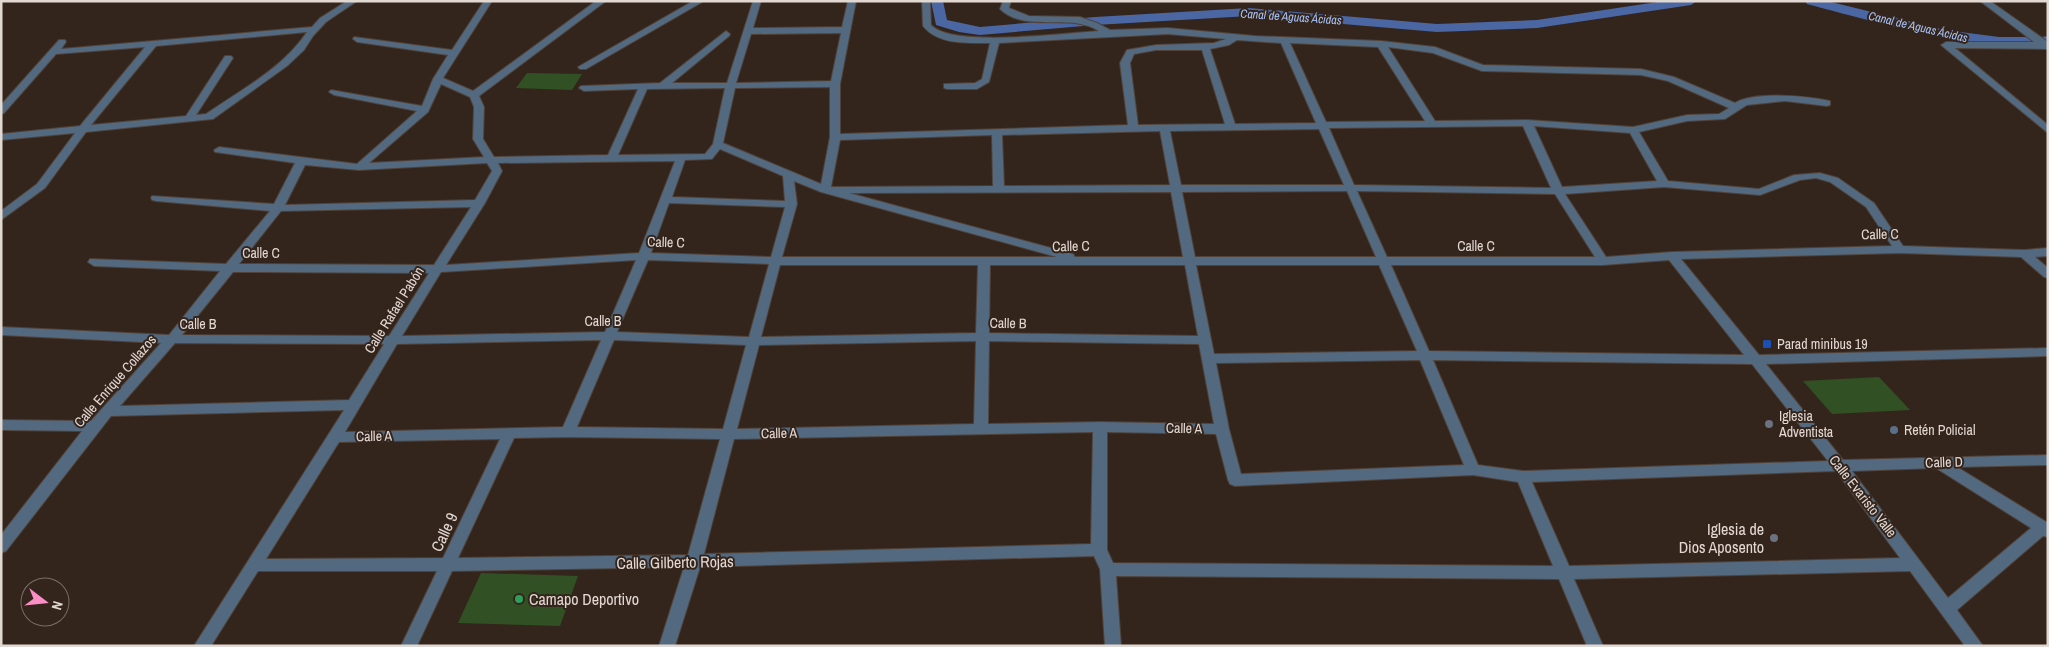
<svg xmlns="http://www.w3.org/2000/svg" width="2049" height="647" font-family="'Archivo Narrow',sans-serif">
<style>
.green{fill:#315023}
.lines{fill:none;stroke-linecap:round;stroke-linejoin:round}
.canal{fill:#4a67a3;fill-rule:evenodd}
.minor-casing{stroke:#504239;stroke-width:2}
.minor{fill:#52697f;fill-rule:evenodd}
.transit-dot{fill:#1a4fb4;stroke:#34251c;stroke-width:2}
.worship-dot{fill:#6b7280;stroke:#34251c;stroke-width:2}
.service-dot{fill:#5c6f8a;stroke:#34251c;stroke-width:2}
.leisure-dot{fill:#2e9e5b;stroke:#34251c;stroke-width:2}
.labels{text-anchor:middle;stroke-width:4;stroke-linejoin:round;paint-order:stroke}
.far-water-label{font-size:12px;font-style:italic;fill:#a8c3f6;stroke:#34251c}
.street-label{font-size:14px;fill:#e2d8d2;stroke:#34251c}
.poi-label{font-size:14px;fill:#e2d8d2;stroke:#34251c;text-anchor:start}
.near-poi-label{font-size:16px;fill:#e2d8d2;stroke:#34251c;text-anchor:end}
.near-street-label{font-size:16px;fill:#e2d8d2;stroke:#34251c}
</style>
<rect width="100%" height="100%" fill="#34251c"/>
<path class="green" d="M527,73L582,74L572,90L516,88Z
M1879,377L1910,410L1832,414L1803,381Z
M481,573L578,576L560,626L458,623Z"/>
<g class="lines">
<path class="canal" d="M931,1H943L947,20L980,27L1095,17L1249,8L1437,24L1537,20L1664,1H1697L1691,5L1537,28L1437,32L1249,16L1095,25L980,35L959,32L936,25Z
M1805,1H1827L1945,30L1999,37H2027L2034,41C2017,62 1837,12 1807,4Z
M2048,36V44L2041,43L2039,40L2041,37Z"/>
<defs>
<path id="minor" d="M347,1H357L326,22L313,36L304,50L287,66L213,119L86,132L45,188L1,220V211L37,184L75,133L1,140V134L80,126L145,47L56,54L4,113L1,114V105L59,40H65L66,42L61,49L312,27L320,18ZM307,32C283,68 241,90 206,114L196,115L233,58L231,56H225L186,116L91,125L156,46Z
M484,1H492L443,78L473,91L596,1H606L479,96L484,107L483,139L494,157L608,155L638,89L584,91L579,88L581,86L660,83L726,31L730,34L729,36L672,83H727L753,1H761L753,28L842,27L848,1H856L840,84V134L1128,125L1120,63L1127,50L1156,45L1214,43L1226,39L1168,34L999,43L989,82L977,89H947L944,88V84L975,83L982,79L990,43C967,43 938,45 923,26L922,1H930L931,25C952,48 1065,33 1099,31C1069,12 1026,34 1000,9L1003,1H1011L1009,8L1029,16L1080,17L1097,23L1110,30L1168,28L1255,36L1381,41L1435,47L1483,65L1641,69L1674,77L1735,103C1754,91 1808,96 1830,101V105L1827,106L1785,101L1747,105L1725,119L1687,121L1639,132L1668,181L1759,189L1794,175L1820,173L1838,178L1874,203L1903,246L2024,250L2048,248V256L2035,257L2048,268V278L2044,277L2021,257L1900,253L1681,259L1759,355L2048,348V356L1766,364L1843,460L2048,455V465L1957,467L2048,523V537L2043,536L1957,610L1983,646H1965L1910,571L1574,579L1603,646H1587L1559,579L1116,576L1121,646H1105L1100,569L1094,556L700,567L675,646H659L684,567L452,571L417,646H401L437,571H258L211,646H194L344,410L111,416L6,551L1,553V535L82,431L1,430V420L91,421L161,343L1,335V327L169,335L220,271L94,266L88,262L90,259L226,264L270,211L156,201L152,200L151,198L152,196L274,204L295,163L215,152L214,150L219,147L357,164L417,111L334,95L329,92L331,90L422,106L433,79L448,55L357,42L353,39L354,37L452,50ZM841,33L831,81L736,83L751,34ZM1237,40L1281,43L1316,123L1235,124L1210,49L1229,45ZM1290,43L1378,47L1425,121L1326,122ZM1388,47L1433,53L1482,71L1641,75L1668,81L1729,108L1719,114L1687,115L1633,127L1527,120L1435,121ZM1156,50H1202L1225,124L1138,125L1130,63L1134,54ZM441,84L470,97L474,107L473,139L484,157L369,163L428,112ZM830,87V137L821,184L723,143L735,88ZM725,88L713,144L705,154L618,155L647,89ZM1523,126L1551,188L1354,185L1329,128ZM1534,126L1630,133L1657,181L1562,187ZM1319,129L1344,185H1181L1170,131ZM1160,131L1170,185L1004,186L1002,135ZM992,135L993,186L831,187L840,140ZM720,149L783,176L785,201L672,197L685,160L712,159ZM675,161L639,253L446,265L485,203L502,171L498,163ZM487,163L492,171L475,200L285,205L305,165L359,170ZM1816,178L1830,182L1866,207L1892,246L1672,252L1606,257L1565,194L1664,187L1760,195L1800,180ZM794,181L821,192L1057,257H782L797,204ZM1347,191L1376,257H1195L1182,192ZM1357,191L1555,194L1595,257H1387ZM1171,192L1183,257H1075L1073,254L849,193ZM669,203L785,207L771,257L651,253ZM471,207L434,265L239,264L281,211ZM636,260L605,332L402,336L441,272ZM648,260L769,264L749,337L617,332ZM1669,260L1744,355L1429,351L1391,265H1603ZM780,265H978L976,333L761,337ZM990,265H1185L1198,336L989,333ZM1196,265H1379L1417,351L1214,354ZM233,272L429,273L389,336L182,335ZM601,340L563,427L345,432L397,344ZM614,340L746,345L723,429L577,427ZM976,341L974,424L737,429L759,345ZM989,341L1199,344L1214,424L1100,422L988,424ZM175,343L384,344L349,400L120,406ZM1420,360L1464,465L1241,474L1229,429L1216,363ZM1433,360L1752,364L1828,461L1523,471L1478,465ZM1093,432L1091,544L704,554L734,439ZM1107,432L1216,434L1228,480L1230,484L1235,486L1473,475L1518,482L1553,566L1113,563L1107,550ZM568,437L720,439L688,555L458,558L514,438ZM500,439L443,558L266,559L339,442ZM1936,468L2031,528L1948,598L1852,471ZM1836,471L1900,558L1569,566L1532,482Z
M693,1H704L586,69H580L578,67Z
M1980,1H1990L2048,42V49L1955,48L2048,125V133L1941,45L1946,42H2034Z"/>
</defs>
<use href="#minor" class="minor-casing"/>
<use href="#minor" class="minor"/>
</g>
<rect class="transit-dot" x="1762" y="339" width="10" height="10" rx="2.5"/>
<g class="worship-dot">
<circle cx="1769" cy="424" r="5"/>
<circle cx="1774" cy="538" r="5"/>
</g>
<circle class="service-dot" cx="1894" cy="430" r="5"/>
<circle class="leisure-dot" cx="519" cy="599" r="5"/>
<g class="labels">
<g class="far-water-label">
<text transform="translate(1291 17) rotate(4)" y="4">Canal de Aguas Ácidas</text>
<text transform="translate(1918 27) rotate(13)" y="4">Canal de Aguas Ácidas</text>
</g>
<g class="street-label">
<text transform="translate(1880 234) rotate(-1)" y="5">Calle C</text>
<text transform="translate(666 242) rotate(2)" y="5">Calle C</text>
<text transform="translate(1071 246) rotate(-1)" y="5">Calle C</text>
<text x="1476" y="251">Calle C</text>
<text x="261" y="258">Calle C</text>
<text transform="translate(394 310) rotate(-58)" y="5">Calle Rafael Pabón</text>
<text x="603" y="326">Calle B</text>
<text transform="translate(1008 323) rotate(1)" y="5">Calle B</text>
<text x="198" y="329">Calle B</text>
<text transform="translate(115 381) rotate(-49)" y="5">Calle Enrique Collazos</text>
<text transform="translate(1184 428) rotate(1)" y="5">Calle A</text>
<text transform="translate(779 433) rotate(-1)" y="5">Calle A</text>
<text transform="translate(374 436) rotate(-1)" y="5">Calle A</text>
<text transform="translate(1944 462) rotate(-2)" y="5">Calle D</text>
<text transform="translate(1863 496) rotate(52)" y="5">Calle Evaristo Valle</text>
</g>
<g class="poi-label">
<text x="1777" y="349">Parad minibus 19</text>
<text x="1779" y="421">Iglesia<tspan x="1779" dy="16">Adventista</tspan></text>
<text x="1904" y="435">Retén Policial</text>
</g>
<g class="near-poi-label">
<text x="1764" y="535">Iglesia de<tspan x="1764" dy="18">Dios Aposento</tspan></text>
<text x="529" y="605" text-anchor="start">Camapo Deportivo</text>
</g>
<g class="near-street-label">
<text transform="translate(444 532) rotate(-65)" y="6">Calle 9</text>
<text transform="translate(675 562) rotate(-1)" y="6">Calle Gilberto Rojas</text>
</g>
</g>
<rect width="2049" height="647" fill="none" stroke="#e2d8d2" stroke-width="5"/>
<g transform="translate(45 602) rotate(106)"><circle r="24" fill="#34251c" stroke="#7a6d65"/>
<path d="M0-4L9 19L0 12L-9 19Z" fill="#fb8fc5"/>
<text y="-8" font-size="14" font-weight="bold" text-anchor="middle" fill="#e2d8d2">N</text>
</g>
</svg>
